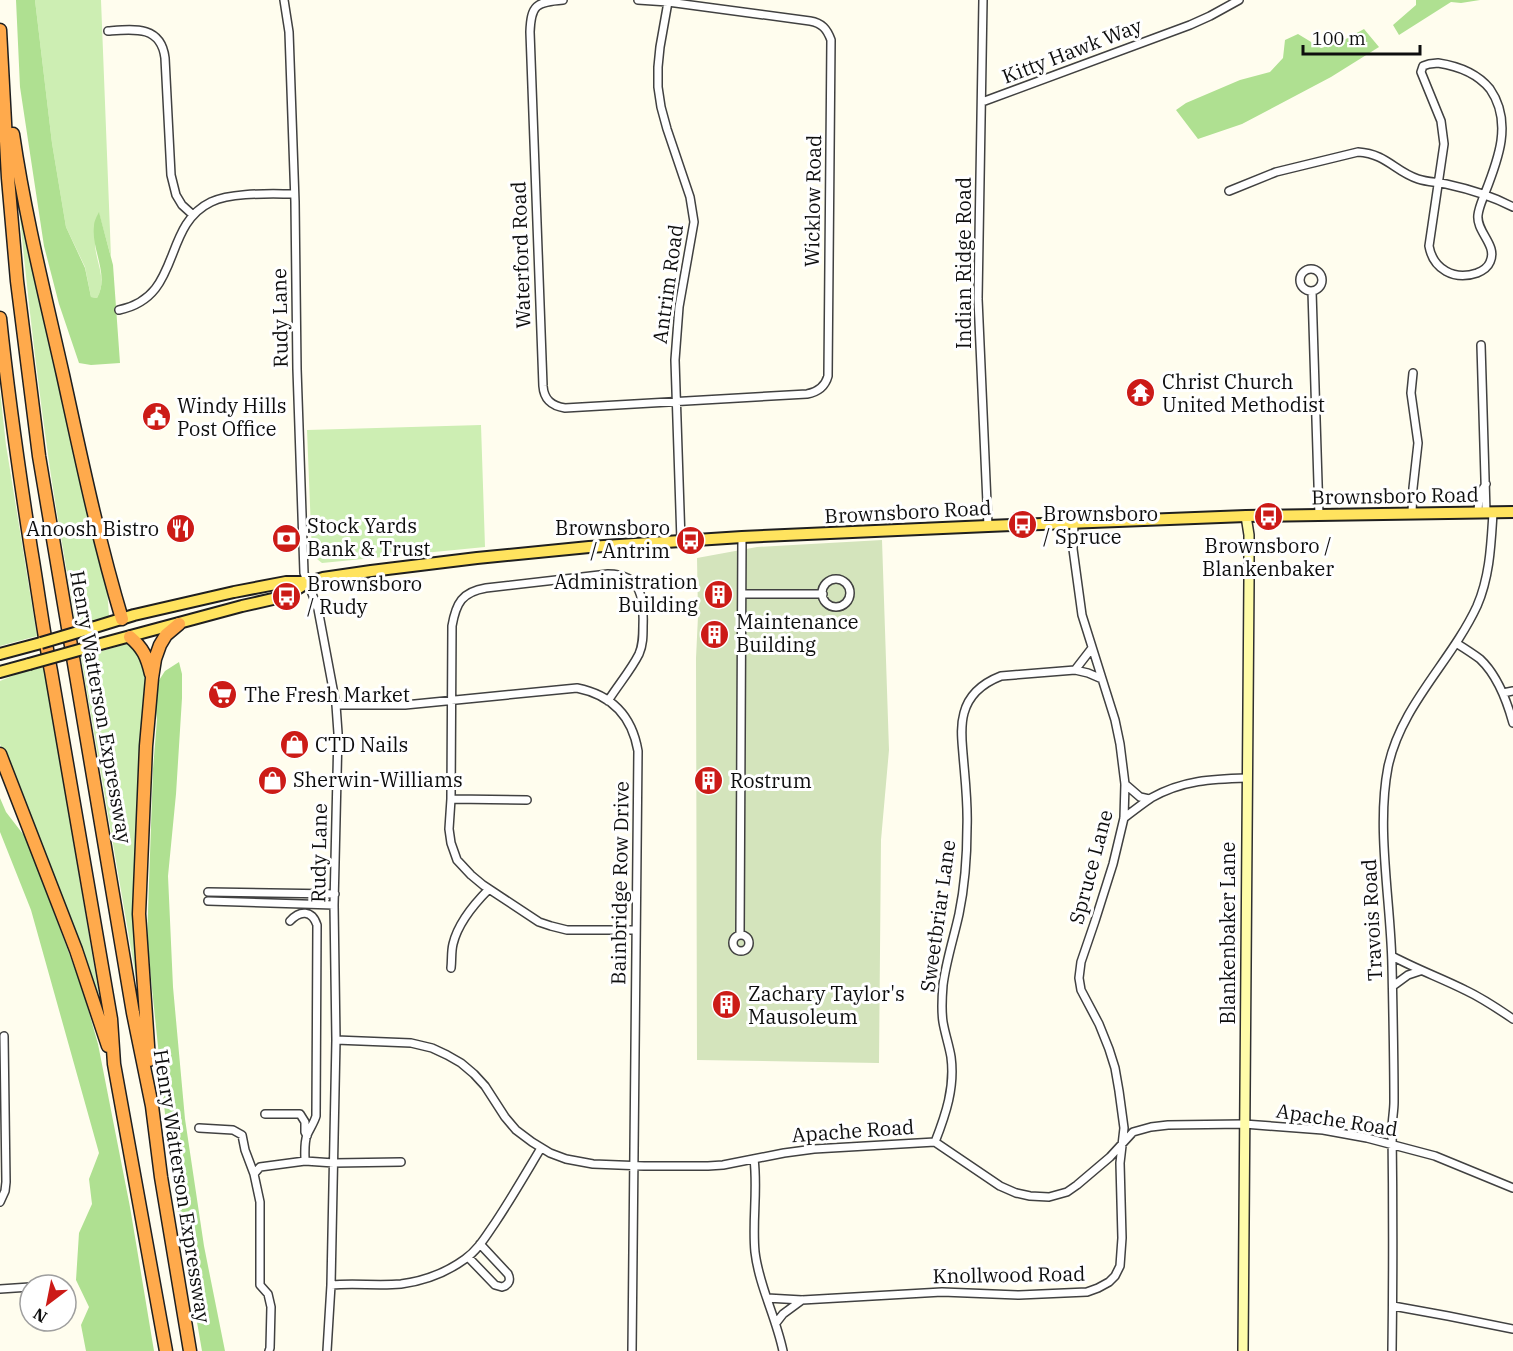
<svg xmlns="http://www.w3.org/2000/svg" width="1513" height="1351" font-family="'IBM Plex Serif',serif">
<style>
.green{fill:#cdeeb3}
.forest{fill:#afe091}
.cemetery{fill:#d4e4bc}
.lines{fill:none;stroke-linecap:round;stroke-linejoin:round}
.street-casing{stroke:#414141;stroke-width:10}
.secondary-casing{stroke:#303030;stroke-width:12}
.primary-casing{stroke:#1f1f1f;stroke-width:14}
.highway-casing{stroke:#1f1f1f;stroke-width:15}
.street{stroke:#fff;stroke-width:7}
.secondary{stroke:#fffca9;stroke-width:9}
.primary{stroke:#ffe35e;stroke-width:10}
.highway{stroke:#ffaa4c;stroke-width:12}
.primary-bridge-casing{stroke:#1f1f1f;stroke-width:14;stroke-linecap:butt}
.primary-bridge{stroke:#ffe35e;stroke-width:10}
.labels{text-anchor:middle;stroke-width:6;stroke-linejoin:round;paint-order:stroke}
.street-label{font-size:20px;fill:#0e0e0e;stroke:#fff}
.poi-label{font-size:20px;fill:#0e0e0e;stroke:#fff;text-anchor:start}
</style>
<rect width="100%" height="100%" fill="#fffdee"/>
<path class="green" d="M35,0H101L111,257L99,213C98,222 95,232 95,242C95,262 108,279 97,298L91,297L85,267L66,227L52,143Z
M21,206L85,496L107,589L109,616L106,618L76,625C67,571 57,517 49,462C37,377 27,292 19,207Z
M0,391L6,445L37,636L0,646Z
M481,425L485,547L322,563L312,555L307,430Z
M130,643C138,653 144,663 145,676L139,775V989L136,978L81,657Z
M44,667L99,995L96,996L72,930L0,744V681L22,672Z"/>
<path class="forest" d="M16,0H35L52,143L66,227L85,268L91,297L97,298C110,275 91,250 94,226C94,221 97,216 99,212L113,265L120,363L91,365L79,363L59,304L44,246L20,87Z
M1416,0H1480L1461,3L1451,2L1399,35L1393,25L1416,5Z
M1364,29L1379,47L1331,77L1242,124L1198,139L1176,110L1186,103L1240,80L1270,72L1283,58L1285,40L1298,34L1321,48L1344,40Z
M179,662L182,674V698L176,794L168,876L173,987L185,1119L204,1246L225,1351H202L177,1207L165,1114L147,940L153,769L157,720L154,688L165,671Z
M0,798L6,812L26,838L82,988L98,1044L130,1207L154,1351H86L81,1325L89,1307L76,1280L79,1233L92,1204L89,1179L99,1153L31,910L0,832Z"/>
<path class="cemetery" d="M882,540L889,750L881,840L879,1063L697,1060L696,658L698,616L697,558L757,547Z"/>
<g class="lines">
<defs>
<path id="street" d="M284,0L289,32L295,202L297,369L304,573L318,609L336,705L338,733L334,905L336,1040L331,1285L327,1351
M563,0C536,2 531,5 530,32L543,386C544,400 552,406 565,408L807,394C818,392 825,387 828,376L831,40C827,29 822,23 810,21L668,2L638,0
M983,0L978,299L988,526
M668,2L660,47L658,67V87L661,107L667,129L690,197L694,222L679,307L675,360L681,541
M108,31C133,29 161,25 165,58L171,175L176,195L182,205L193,215
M1438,63C1458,66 1477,73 1490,89C1513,122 1498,160 1485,193C1482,201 1479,207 1478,215C1476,232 1498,245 1490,262C1488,267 1482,271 1477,273C1454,281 1433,269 1429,246L1444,144L1441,121L1421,72L1423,66L1429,64Z
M982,102L1190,25L1210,16L1239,0
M1229,191L1276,172L1358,152C1387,154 1394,171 1418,179C1427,182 1436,182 1446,184C1469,189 1492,196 1513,207
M1300 280a11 11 0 1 1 22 0a11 11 0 1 1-22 0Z
M1312,291L1319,515
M119,310C183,297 161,226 211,202C232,192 270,194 294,194
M1481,345L1486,512
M1412,513L1413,488L1418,443L1411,393L1413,373
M1478,513L1479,495L1486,484
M822 593a14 14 0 1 1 28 0a14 14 0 1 1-28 0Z
M742,594H823
M1456,643C1464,648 1472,653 1480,659C1497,675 1507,701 1513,723
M1075,670L1092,648
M1503,693L1513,691
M608,701C618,685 631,670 639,654C643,645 643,636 643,626C644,599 642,574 608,574L486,588C462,592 456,603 452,626L451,799L449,829L451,843L457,860L471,875L483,885L539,922L551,926L567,930H636
M336,705H405L577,688C612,695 632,716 638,751L632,1351
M1125,784L1140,797L1149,799
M451,799L527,800
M1124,818C1133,811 1142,804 1151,798C1183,780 1212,779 1247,778
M208,892L335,894
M208,901L334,905
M290,921C300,910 312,910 317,925L316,1116C314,1123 310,1128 307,1135C304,1143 305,1152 305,1161
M733 943a8 8 0 1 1 16 0a8 8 0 1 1-16 0Z
M740,935L742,537
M1392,956C1416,969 1441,978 1465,990C1482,998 1497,1008 1513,1019
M451,968C452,960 451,952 453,944C458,923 474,904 489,889
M1393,986L1408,975L1420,971
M336,1040L411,1043L432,1048L447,1055L461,1063L474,1074L485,1086L505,1117L516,1130L532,1142L550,1153L566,1159L593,1164L644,1166H708L723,1165L784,1153L814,1149L935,1142L1000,1186L1016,1193L1030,1196L1049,1197L1067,1192L1077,1185L1110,1157L1133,1132L1151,1127L1168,1125L1244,1124L1323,1130L1367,1138L1435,1156L1513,1188
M265,1114H300L305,1122V1132L307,1136
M199,1128L233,1130L242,1135L245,1150L254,1174
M935,1142C946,1114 955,1087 951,1057C949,1045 945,1034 943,1022C941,1009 942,997 943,985C946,961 954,937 959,914C965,885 967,856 967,827C968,803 965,779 963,754C962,741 960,727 964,713C969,694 983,683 1001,676L1075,670L1088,673L1102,679
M754,1159C758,1190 752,1221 755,1252C759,1286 776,1317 783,1351
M0,1202L5,1191L6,1182L4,1036
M468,1257L495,1285L502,1287C509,1285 511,1280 508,1274L480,1244
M36,1285L47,1280
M331,1285C355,1283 378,1286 401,1284C424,1281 447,1272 465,1259C478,1250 486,1236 495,1223C511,1199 526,1173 541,1148
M0,1289L30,1287
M767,1298L802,1300L942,1292L1019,1295L1087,1292L1098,1288L1109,1282L1115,1276L1120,1266L1122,1238L1120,1163L1124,1128L1119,1091L1115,1068L1109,1049L1099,1024L1081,990L1079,978L1081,962L1095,921L1113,864L1124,818L1125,784L1120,744L1115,720L1082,615L1073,549L1074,523
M1393,1306L1448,1316L1513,1329
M776,1323L783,1314L802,1300
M269,1351L270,1348L271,1307L268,1294L260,1285V1202L254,1174L260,1167L305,1161L334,1163L401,1162
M1392,1351C1393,1277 1393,1203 1392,1129C1392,1120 1394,1111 1394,1102C1394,1057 1393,1012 1392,966C1391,903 1376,829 1388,767C1401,705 1451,662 1477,606C1490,576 1491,544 1493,513"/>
<path id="secondary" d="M1243,1351L1249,580V535L1246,516"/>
<path id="primary" d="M95,627L134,615L234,592L286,582H308
M97,645L242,606L286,596L308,582L323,578L371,571L477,558L589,547L742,537L988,526L1246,516L1513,512
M0,654L41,643
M0,672L29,664"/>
<path id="highway" d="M0,30L8,178L17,281L39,456L133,1013L152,1106L161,1177L190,1351
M13,134C25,216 45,295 63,375C81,457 98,539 122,619
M0,318C8,395 19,472 31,549C38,590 43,631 51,671L111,1019L114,1064L166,1351
M130,637C143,648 147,657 151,674
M0,754L76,950L108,1046
M149,1060L139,914L146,746L152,678L155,659L160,645L166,635L179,624"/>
</defs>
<use href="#street" class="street-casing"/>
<use href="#secondary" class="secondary-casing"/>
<use href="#primary" class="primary-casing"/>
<use href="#highway" class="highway-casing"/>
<use href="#street" class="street"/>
<use href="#secondary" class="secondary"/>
<use href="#primary" class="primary"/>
<use href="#highway" class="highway"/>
<defs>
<path id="primary-bridge" d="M41,643L95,627
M29,664L97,645"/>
</defs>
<use href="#primary-bridge" class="primary-bridge-casing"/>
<use href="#primary-bridge" class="primary-bridge"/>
</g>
<defs>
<symbol id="temple-disc" viewBox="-11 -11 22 22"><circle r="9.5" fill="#cc1b17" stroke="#fff"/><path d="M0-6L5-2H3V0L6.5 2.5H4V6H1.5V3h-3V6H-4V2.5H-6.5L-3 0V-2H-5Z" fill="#fff"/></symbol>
<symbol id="civic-disc" viewBox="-11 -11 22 22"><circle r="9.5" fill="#cc1b17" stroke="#fff"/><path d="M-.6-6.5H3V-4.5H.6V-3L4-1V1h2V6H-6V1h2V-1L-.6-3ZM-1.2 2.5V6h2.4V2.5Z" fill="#fff"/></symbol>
<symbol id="bus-disc" viewBox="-11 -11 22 22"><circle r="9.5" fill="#cc1b17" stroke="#fff"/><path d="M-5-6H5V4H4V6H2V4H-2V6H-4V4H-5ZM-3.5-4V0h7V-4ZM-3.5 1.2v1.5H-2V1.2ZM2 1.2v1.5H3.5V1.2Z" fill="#fff"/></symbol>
<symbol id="restaurant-disc" viewBox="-11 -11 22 22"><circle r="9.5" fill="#cc1b17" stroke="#fff"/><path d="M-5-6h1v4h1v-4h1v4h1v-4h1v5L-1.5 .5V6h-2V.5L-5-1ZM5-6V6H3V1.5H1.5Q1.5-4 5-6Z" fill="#fff"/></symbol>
<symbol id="bank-disc" viewBox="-11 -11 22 22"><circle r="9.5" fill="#cc1b17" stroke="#fff"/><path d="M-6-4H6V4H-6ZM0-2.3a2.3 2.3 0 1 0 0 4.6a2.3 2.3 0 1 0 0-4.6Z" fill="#fff"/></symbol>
<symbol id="building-disc" viewBox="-11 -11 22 22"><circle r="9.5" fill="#cc1b17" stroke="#fff"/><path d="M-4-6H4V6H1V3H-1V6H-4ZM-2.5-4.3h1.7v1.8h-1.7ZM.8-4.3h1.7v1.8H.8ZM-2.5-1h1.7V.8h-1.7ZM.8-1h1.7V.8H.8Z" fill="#fff"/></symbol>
<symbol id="supermarket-disc" viewBox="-11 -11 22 22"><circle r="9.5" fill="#cc1b17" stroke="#fff"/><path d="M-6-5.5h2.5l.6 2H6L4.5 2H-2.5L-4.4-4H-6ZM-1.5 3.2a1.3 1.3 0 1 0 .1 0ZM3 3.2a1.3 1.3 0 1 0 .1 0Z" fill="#fff"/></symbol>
<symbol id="shop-disc" viewBox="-11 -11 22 22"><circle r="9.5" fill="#cc1b17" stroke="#fff"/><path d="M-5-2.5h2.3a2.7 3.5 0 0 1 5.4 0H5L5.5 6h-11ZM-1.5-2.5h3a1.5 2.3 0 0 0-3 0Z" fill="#fff"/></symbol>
</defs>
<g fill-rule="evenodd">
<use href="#temple-disc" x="1124" y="376" width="33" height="33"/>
<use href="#civic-disc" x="140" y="400" width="33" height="33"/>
<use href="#bus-disc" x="1252" y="500" width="33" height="33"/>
<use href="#bus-disc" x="1006" y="508" width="33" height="33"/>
<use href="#restaurant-disc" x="164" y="512" width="33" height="33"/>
<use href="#bank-disc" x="270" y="522" width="33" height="33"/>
<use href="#bus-disc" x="674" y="524" width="33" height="33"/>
<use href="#building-disc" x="702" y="578" width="33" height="33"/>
<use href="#bus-disc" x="270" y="580" width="33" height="33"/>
<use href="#building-disc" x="698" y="618" width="33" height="33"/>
<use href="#supermarket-disc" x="206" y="678" width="33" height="33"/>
<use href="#shop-disc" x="278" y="728" width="33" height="33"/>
<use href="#shop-disc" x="256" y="764" width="33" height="33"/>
<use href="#building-disc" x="692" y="764" width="33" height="33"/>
<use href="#building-disc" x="710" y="988" width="33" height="33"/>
</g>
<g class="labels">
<g class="street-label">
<text transform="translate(1072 51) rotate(-21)" y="7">Kitty Hawk Way</text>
<text transform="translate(813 201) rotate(-89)" y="7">Wicklow Road</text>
<text transform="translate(521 255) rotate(-92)" y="7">Waterford Road</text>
<text transform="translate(964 263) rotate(-90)" y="7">Indian Ridge Road</text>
<text transform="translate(668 284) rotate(-82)" y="7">Antrim Road</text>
<text transform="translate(280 318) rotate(-91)" y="7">Rudy Lane</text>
<text transform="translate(1395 496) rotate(-1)" y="7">Brownsboro Road</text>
<text transform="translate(908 512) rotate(-3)" y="7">Brownsboro Road</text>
<text transform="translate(101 707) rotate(80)" y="7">Henry Watterson Expressway</text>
<text transform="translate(319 853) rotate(-89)" y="7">Rudy Lane</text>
<text transform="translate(1091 867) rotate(-75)" y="7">Spruce Lane</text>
<text transform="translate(620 883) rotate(-89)" y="7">Bainbridge Row Drive</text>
<text transform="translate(938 916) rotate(-82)" y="7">Sweetbriar Lane</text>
<text transform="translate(1372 920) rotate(-93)" y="7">Travois Road</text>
<text transform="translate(1228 933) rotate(-90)" y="7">Blankenbaker Lane</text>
<text transform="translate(1337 1120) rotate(9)" y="7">Apache Road</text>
<text transform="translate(853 1131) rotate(-4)" y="7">Apache Road</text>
<text transform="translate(182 1186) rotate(81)" y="7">Henry Watterson Expressway</text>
<text transform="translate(1009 1275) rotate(-1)" y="7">Knollwood Road</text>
</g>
<g class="poi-label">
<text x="1162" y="389">Christ Church<tspan x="1162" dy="23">United Methodist</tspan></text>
<text x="177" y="413">Windy Hills<tspan x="177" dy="23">Post Office</tspan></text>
<text x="1043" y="521">Brownsboro<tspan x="1043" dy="23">/ Spruce</tspan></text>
<text x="307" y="533">Stock Yards<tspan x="307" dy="23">Bank &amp; Trust</tspan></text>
<text x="670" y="535" text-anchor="end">Brownsboro<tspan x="670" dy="23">/ Antrim</tspan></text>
<text x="159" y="536" text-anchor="end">Anoosh Bistro</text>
<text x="1268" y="553" text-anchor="middle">Brownsboro /<tspan x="1268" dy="23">Blankenbaker</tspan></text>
<text x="698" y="589" text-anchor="end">Administration<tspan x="698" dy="23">Building</tspan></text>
<text x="307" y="591">Brownsboro<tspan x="307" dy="23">/ Rudy</tspan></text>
<text x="736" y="629">Maintenance<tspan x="736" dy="23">Building</tspan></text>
<text x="244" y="702">The Fresh Market</text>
<text x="315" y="752">CTD Nails</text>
<text x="293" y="787">Sherwin-Williams</text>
<text x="730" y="788">Rostrum</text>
<text x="748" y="1001">Zachary Taylor's<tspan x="748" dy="23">Mausoleum</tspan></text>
</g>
</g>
<g transform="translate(48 1303) rotate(212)"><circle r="28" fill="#ffffff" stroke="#9f9f9f" stroke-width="1.5"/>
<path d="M0-4.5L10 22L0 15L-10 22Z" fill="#cc1b17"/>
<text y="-9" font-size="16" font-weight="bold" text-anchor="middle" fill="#0e0e0e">N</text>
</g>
<path d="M1303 45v9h117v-9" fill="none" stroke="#0e0e0e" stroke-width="3"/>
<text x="1312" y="45" font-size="18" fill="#0e0e0e" stroke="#ffffff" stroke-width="4.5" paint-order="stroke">100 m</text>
</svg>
